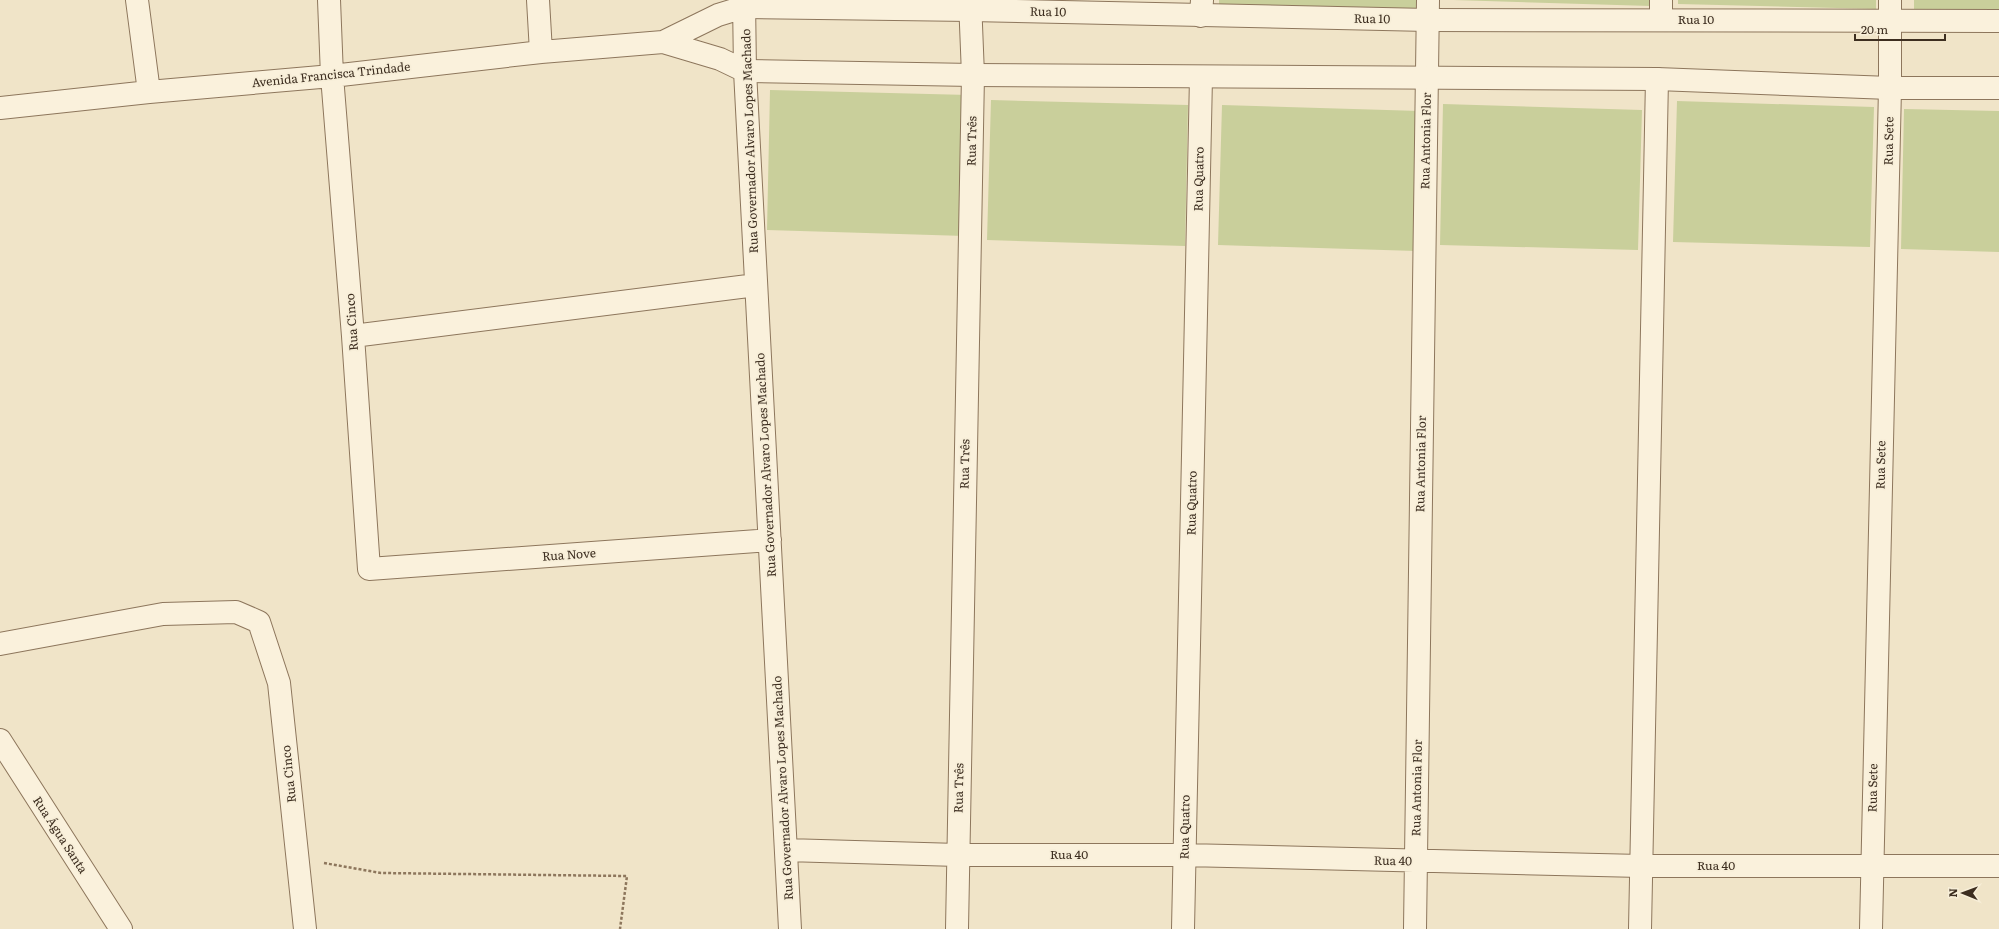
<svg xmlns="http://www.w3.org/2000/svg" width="1999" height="929" font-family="Literata,serif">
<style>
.green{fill:#c9cf9b}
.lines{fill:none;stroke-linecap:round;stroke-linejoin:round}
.minor-casing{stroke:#8d765c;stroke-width:24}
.tertiary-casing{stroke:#8d765c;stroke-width:24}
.path{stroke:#8d765c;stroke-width:2.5;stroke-dasharray:3 2;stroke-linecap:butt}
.minor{stroke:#faf1dc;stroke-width:22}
.tertiary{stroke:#faf1dc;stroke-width:22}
.labels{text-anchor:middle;stroke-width:3.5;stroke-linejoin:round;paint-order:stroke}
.street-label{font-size:12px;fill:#3d2e20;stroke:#f7eed8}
</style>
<rect width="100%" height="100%" fill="#f0e4c8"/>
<path class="green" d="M1219,0H1417V12L1219,6Z
M1453,0H1652L1651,6Z
M1678,0H1876V9L1678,4Z
M1914,0H1999V11L1914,9Z
M770,90L969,95L965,236L767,230Z
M991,100L1188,105L1185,246L987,240Z
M1677,101L1874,107L1870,247L1673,242Z
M1443,104L1642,110L1638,250L1440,245Z
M1222,105L1420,111L1416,251L1218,245Z
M1904,109L1999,111V252L1901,249Z"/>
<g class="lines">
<defs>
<path id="minor" d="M137,0L149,92
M329,0L332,76L353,336L369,569L770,540
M538,0L541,52
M744,0L745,71L790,929
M1201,16L1202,0
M1661,19V0
M663,42L720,59L745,71
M0,108L149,92L332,76L541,52L663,42L718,15L744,7
M353,336L756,285
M0,644L163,614L236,612L259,622L279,683L305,929
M0,740L121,929
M786,850L958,855H1184L1641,866H1999
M957,929L973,75L970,0
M1183,929L1201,77
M1415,929L1428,0
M1640,929L1657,79
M1871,929L1890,88V0"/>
<path id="tertiary" d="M744,7L970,10L1428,20L1999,21
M745,71L973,75L1657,79L1890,88H1999"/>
</defs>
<use href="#minor" class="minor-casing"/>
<use href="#tertiary" class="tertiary-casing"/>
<path class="path" d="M324,863L381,873L627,876L620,929"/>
<use href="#minor" class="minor"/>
<use href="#tertiary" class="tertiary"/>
</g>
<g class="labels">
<g class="street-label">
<text transform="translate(1048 12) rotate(1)" y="4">Rua 10</text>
<text transform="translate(1372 19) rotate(1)" y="4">Rua 10</text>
<text x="1696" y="24">Rua 10</text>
<text transform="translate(331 75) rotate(-6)" y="4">Avenida Francisca Trindade</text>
<text transform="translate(750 141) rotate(-92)" y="4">Rua Governador Alvaro Lopes Machado</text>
<text transform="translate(972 141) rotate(-89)" y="4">Rua Três</text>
<text transform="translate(1426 141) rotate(-89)" y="4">Rua Antonia Flor</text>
<text transform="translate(1889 141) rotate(-89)" y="4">Rua Sete</text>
<text transform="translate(1199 179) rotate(-89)" y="4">Rua Quatro</text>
<text transform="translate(352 322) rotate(-94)" y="4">Rua Cinco</text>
<text transform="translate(965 464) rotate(-89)" y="4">Rua Três</text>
<text transform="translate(1421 464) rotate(-89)" y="4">Rua Antonia Flor</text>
<text transform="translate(766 465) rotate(-93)" y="4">Rua Governador Alvaro Lopes Machado</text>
<text transform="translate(1881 465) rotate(-89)" y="4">Rua Sete</text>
<text transform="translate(1192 503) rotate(-89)" y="4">Rua Quatro</text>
<text transform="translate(569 555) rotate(-4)" y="4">Rua Nove</text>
<text transform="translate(289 774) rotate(-96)" y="4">Rua Cinco</text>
<text transform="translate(783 788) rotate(-93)" y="4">Rua Governador Alvaro Lopes Machado</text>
<text transform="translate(959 788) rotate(-89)" y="4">Rua Três</text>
<text transform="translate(1417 788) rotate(-89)" y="4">Rua Antonia Flor</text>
<text transform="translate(1873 788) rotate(-89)" y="4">Rua Sete</text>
<text transform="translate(1185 827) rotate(-89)" y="4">Rua Quatro</text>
<text transform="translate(60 835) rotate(57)" y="4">Rua Água Santa</text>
<text x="1069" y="859">Rua 40</text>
<text transform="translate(1393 861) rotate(1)" y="4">Rua 40</text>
<text x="1716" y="870">Rua 40</text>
</g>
</g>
<g transform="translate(1963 893) rotate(271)" stroke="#f7eed8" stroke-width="3" paint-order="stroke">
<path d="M0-3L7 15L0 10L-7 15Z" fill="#3d2e20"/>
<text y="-6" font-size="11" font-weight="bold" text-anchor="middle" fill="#3d2e20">N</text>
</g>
<path d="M1855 34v6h90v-6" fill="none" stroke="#3d2e20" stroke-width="2"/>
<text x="1861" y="34" font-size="12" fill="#3d2e20" stroke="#f7eed8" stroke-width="3" paint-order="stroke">20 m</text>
</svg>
